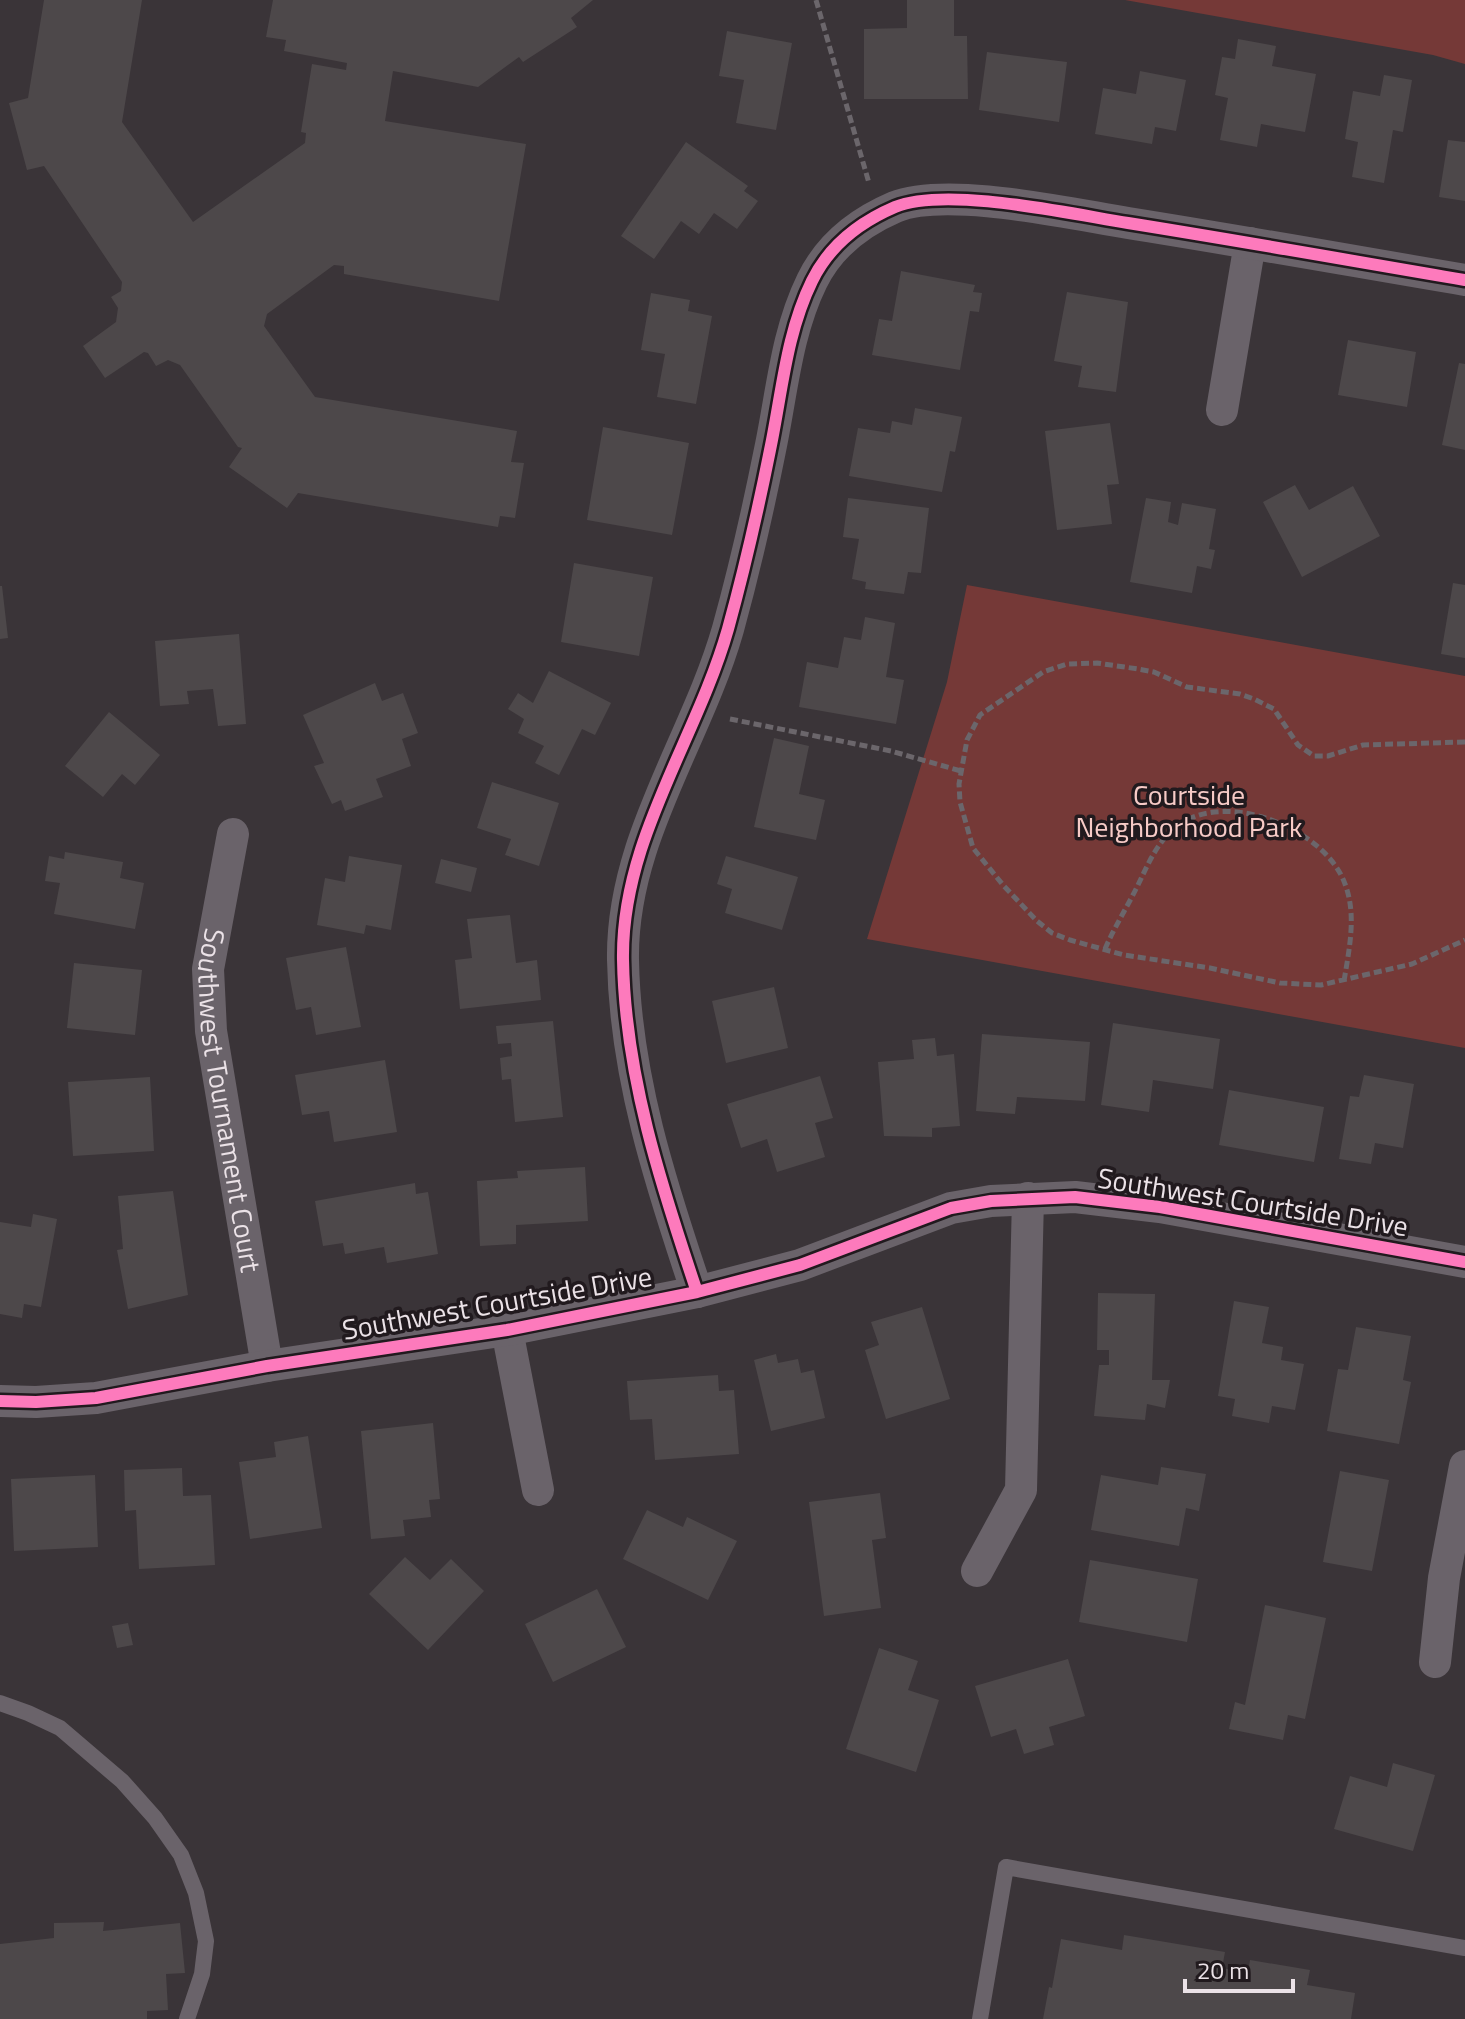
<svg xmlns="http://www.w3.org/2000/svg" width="1465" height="2019" font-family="'Titillium Web',sans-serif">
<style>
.green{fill:#753937}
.building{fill:#4d484a}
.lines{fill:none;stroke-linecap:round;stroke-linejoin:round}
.path{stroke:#6b666b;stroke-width:5;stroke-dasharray:8 4;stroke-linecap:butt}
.service{stroke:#6a636a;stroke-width:16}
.minor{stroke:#6a636a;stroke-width:32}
.cycleway-casing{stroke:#211a1e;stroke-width:17}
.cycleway{stroke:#fd7abc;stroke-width:12}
.labels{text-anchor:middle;stroke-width:7;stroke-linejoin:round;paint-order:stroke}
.park-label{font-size:28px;fill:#f7cbc7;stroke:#211a1e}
.street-label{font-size:28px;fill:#ebe2e7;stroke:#211a1e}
</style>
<rect width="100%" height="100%" fill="#3a3438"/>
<path class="green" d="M1125,0H1465V64L1433,55Z
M967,585L1465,676V1048L867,939L947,682Z"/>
<path class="building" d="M44,0H142L122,122L193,222L305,143L306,133L301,132L312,64L346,70L347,63L284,51L286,40L266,37L273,0H593L571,18L577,27L523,62L519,57L478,87L393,71L385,121L526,144L499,301L344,274V266L334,265L267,314L264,326L315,397L517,431L511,462L524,463L515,518L500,516L498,527L298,493L287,508L229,467L242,448L238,447L180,365L168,360L156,366L148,353L144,352L105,378L83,346L116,322L118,308L111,297L121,291L122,282L44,166L27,170L9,103L28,98Z
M907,0H954V36H967L968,99H864V29L907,28Z
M727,31L792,43L776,130L736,123L744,80L719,76Z
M1238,39L1276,46L1272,66L1316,74L1305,132L1261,124L1257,147L1220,140L1228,98L1215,95L1222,57L1235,59Z
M987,52L1067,62L1059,122L979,110Z
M1140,71L1186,80L1176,131L1155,127L1152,144L1095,134L1103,88L1136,94Z
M1384,75L1412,80L1403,132L1393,130L1384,183L1352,177L1358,142L1345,139L1353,91L1380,96Z
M1448,140L1465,142V201L1439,197Z
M686,142L748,186L744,191L758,201L737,229L714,213L699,234L681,221L654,259L621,236Z
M901,271L975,285L973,292L982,293L979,312L970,311L960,370L872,355L879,319L892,321Z
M1067,292L1128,302L1116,392L1078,387L1082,366L1054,361Z
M651,293L690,300L688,311L712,316L696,404L657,397L665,354L641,350Z
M1348,340L1416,352L1407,407L1338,395Z
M1459,363L1465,364V450L1442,445Z
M915,408L962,417L955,452L950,451L942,492L849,476L858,428L890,433L892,421L912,425Z
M1110,423L1119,484L1107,485L1112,524L1057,530L1045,431Z
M603,427L689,443L672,535L587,520Z
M1295,485L1309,510L1353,486L1380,536L1302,577L1263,502Z
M848,498L929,508L921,573L908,572L904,594L865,589L866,582L852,579L859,539L843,537Z
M1146,498L1171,502L1168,522L1178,525L1182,503L1216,509L1209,549L1215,550L1211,569L1197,566L1192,593L1130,582Z
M574,563L653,577L639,656L561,642Z
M1453,583L1465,585V658L1441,654Z
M0,586H2L8,638L0,639Z
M865,617L895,623L886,677L904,680L896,724L799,707L807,662L838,668L844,637L861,640Z
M239,634L246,724L218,726L213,689L187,691L189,704L160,706L155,641Z
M549,671L611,703L595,735L582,729L559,775L535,763L544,746L518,733L524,719L508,709L518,693L533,703Z
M375,683L382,701L403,693L418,733L402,739L411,766L376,779L383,797L345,811L341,800L332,804L314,766L324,763L303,715Z
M109,712L160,755L135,785L122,774L103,797L65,766Z
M774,738L809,746L799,794L825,800L816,840L754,827Z
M492,782L559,803L539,866L505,855L511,839L477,828Z
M65,852L123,862L120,878L144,883L135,929L54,914L60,883L45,881L49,856L64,859Z
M349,856L402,865L391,930L366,925L364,934L317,925L325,878L345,882Z
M726,856L798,877L782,930L725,913L732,889L717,884Z
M441,859L477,868L471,892L435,883Z
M510,915L516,963L537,960L541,1000L460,1009L455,960L472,958L467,919Z
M346,947L361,1027L316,1035L311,1007L296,1010L286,958Z
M74,963L142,970L135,1035L67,1028Z
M774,987L788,1048L726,1063L712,1001Z
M553,1021L563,1117L515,1122L511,1079L502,1080L500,1058L512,1056L511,1043L498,1044L496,1026Z
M1113,1023L1220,1039L1213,1089L1153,1080L1149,1112L1101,1105Z
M982,1034L1090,1042L1085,1101L1017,1097L1015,1114L976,1111Z
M935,1038L937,1056L954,1054L960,1126L932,1128V1137L884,1136L878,1062L914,1059L912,1040Z
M385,1060L397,1132L334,1142L329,1111L302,1115L295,1075Z
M1364,1075L1414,1084L1403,1148L1375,1143L1371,1164L1339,1159L1350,1096L1359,1097Z
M820,1076L833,1118L815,1123L825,1157L777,1172L767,1139L741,1148L727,1104Z
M150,1077L154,1151L73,1156L68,1082Z
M1229,1090L1324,1107L1314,1162L1219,1145Z
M585,1167L588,1221L516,1225V1244L480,1246L477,1181L518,1178L517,1171Z
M415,1183L416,1194L428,1192L438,1254L387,1263L384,1247L345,1254L343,1243L323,1246L315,1201Z
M173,1191L188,1295L128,1309L117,1250L123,1249L118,1196Z
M33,1214L57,1219L41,1307L24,1304L22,1318L0,1314V1222L31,1227Z
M1098,1293L1155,1294L1152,1380H1170L1165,1408L1147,1404L1145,1420L1094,1416L1099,1365H1109V1350H1097Z
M1234,1301L1269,1307L1262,1343L1283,1347L1281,1360L1304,1364L1295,1410L1272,1406L1269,1423L1232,1416L1235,1399L1218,1396Z
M922,1307L950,1399L886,1419L865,1350L879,1345L871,1322Z
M1356,1327L1411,1336L1403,1380L1411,1382L1399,1444L1327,1431L1338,1369L1348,1370Z
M776,1354L778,1363L798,1359L801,1373L814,1370L825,1418L771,1431L754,1360Z
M718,1375L719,1391L734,1390L739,1454L655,1460L652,1419L630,1420L627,1381Z
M433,1423L440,1499L429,1500L431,1517L403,1520L405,1536L371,1539L361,1431Z
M308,1436L322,1528L250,1539L239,1462L276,1457L274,1442Z
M1161,1467L1206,1474L1199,1511L1186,1508L1179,1546L1091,1530L1101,1475L1158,1485Z
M182,1468L183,1496L211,1495L215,1565L139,1569L136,1510L125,1511L124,1470Z
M1340,1471L1389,1480L1372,1571L1323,1562Z
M95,1475L98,1547L14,1551L11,1479Z
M880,1493L886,1538L872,1540L881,1608L824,1616L809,1502Z
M647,1510L683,1527L687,1517L737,1541L708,1600L623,1559Z
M405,1557L430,1580L451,1559L484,1591L428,1650L369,1594Z
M1090,1560L1198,1579L1187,1642L1079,1622Z
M597,1589L626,1647L553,1682L525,1624Z
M1265,1605L1326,1618L1305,1719L1288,1715L1283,1740L1229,1729L1235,1702L1245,1705Z
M128,1623L133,1645L117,1648L112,1626Z
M879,1648L918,1661L908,1690L939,1700L916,1772L846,1749Z
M1068,1659L1085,1716L1049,1727L1054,1745L1024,1754L1016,1729L991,1737L975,1686Z
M1393,1763L1435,1775L1413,1851L1334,1829L1350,1776L1387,1787Z
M104,1922L103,1931L180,1923L185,1973L166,1974L168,2010L147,2011V2019H0V1944L54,1938V1923Z
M1124,1935L1225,1952L1222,1968L1248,1973L1250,1960L1310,1970L1307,1985L1355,1993L1351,2019H1043L1049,1987L1052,1988L1061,1939L1122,1950Z"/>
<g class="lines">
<path class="path" d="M816,0L869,183
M730,719L891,751L961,771
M1465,742L1363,745L1328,756H1314L1298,745L1274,709L1254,699L1240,694L1187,687L1154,672L1138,669L1097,663L1067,664L1043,672L980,715L967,740L959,784L960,802L973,848L1003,885L1037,921L1052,933L1070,940L1124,955L1210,968L1280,983L1321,985L1412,964L1465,940
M1105,949C1114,928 1126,909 1136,889C1148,865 1157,840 1180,824C1230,790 1326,830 1345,884C1357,915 1349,950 1344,981"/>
<path class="service" d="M0,1703L28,1713L60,1728L122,1781L155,1818L181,1855L196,1893L206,1941L202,1974L187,2019
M980,2019L1006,1867L1465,1948"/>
<g class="minor">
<path d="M1222,410L1250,243"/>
<path id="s1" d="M233,834L208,969L211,1031L267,1366"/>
<path d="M697,1292C661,1185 625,1075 623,960C621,840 696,741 728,629C744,571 758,510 770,450C782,393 786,334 812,281C829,246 860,222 895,207C947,186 1071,214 1128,223C1241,241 1353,261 1465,280"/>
<path d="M507,1330L538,1490"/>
<path d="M0,1401L36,1402L96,1398L267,1366L507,1330L697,1292L800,1265L951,1208L991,1201L1075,1197L1160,1207L1465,1262"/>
<path d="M977,1571L1021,1490L1028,1198"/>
<path d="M1435,1662L1444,1578L1465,1466"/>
</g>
<defs>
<path id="cycleway" d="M697,1292C661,1185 625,1075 623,960C621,840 696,741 728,629C744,571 758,510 770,450C782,393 786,334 812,281C829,246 860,222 895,207C947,186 1071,214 1128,223C1241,241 1353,261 1465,280
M0,1401L36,1402L96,1398L267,1366L507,1330L697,1292L800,1265L951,1208L991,1201L1075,1197L1160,1207L1465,1262"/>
</defs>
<use href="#cycleway" class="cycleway-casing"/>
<use href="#cycleway" class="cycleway"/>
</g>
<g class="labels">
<g class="park-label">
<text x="1189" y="805">Courtside<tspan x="1189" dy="32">Neighborhood Park</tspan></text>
</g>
<g class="street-label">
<text dy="10" stroke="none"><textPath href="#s1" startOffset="270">Southwest Tournament Court</textPath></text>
<text transform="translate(1253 1202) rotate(9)" y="10">Southwest Courtside Drive</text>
<text transform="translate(497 1303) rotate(-10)" y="10">Southwest Courtside Drive</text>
</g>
</g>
<path d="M1185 1979v12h108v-12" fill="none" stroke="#ebe2e7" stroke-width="4"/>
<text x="1197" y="1979" font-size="24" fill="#ebe2e7" stroke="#211a1e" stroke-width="6" paint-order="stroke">20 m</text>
</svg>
